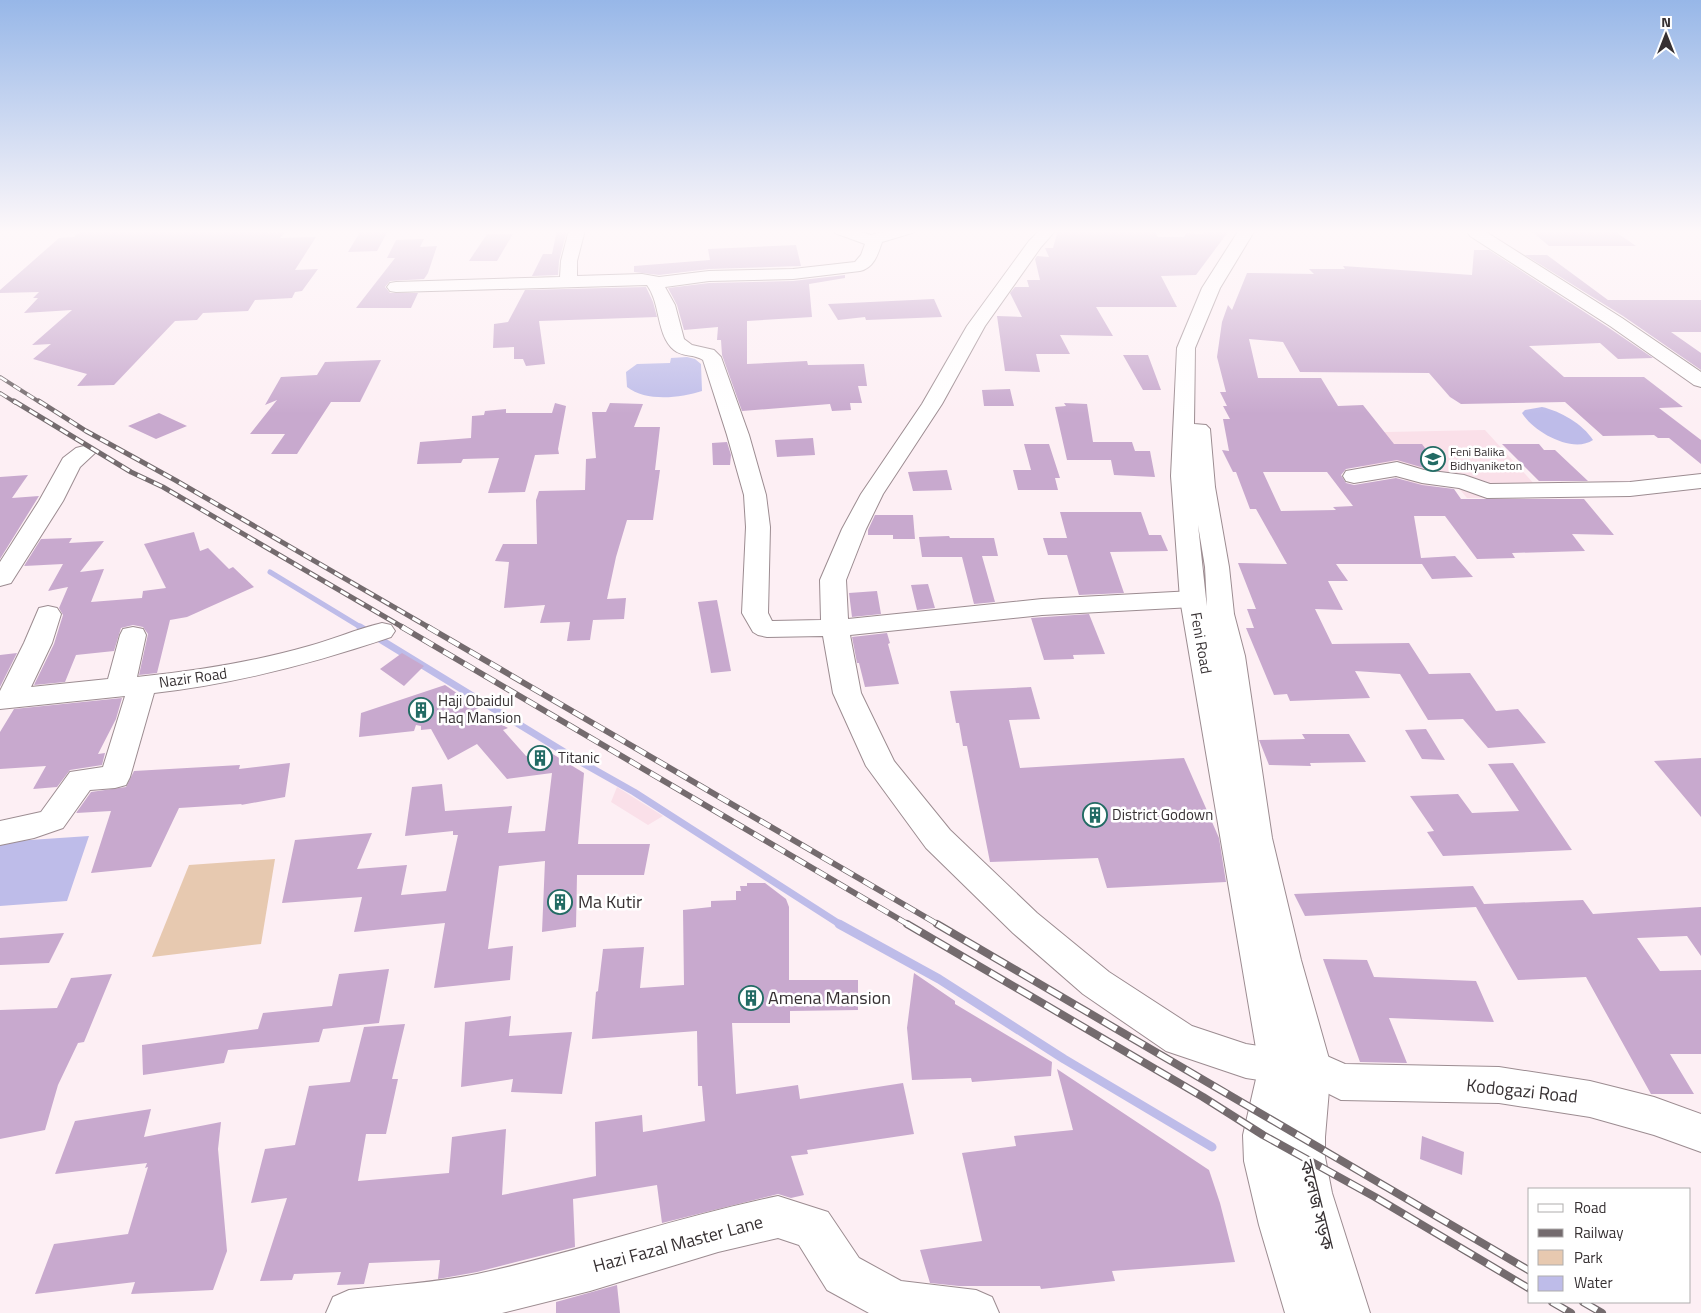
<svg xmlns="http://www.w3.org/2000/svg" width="1701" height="1313" font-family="'Titillium Web','Noto Sans Bengali',sans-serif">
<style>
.built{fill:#fae0e9}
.green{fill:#e7c9b0}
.water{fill:#bebce9}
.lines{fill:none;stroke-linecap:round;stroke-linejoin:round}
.stream-far2{stroke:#bebce9;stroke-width:5}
.stream-far1{stroke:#bebce9;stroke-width:7}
.stream{stroke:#bebce9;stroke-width:9}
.building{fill:#c8a9ce;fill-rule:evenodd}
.minor-casing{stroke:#9c8c91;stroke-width:2}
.major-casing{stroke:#9c8c91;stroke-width:2}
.minor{fill:#fff;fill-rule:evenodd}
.major{fill:#fff;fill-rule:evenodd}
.rail-far3-casing{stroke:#746b6e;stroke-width:4}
.rail-far2-casing{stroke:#746b6e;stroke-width:5}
.rail-far1-casing{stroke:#746b6e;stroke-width:6}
.rail-casing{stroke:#746b6e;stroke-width:8}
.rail-far3{stroke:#fff;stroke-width:2.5;stroke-dasharray:8;stroke-linecap:butt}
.rail-far2{stroke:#fff;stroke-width:3;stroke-dasharray:9;stroke-linecap:butt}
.rail-far1{stroke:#fff;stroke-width:4.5;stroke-dasharray:12;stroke-linecap:butt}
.rail{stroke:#fff;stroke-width:5.5;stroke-dasharray:16;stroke-linecap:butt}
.labels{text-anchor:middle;stroke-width:5;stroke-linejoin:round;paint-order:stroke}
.far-poi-label{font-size:12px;fill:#373133;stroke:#fff;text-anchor:start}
.street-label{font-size:15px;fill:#373133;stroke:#fff}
.poi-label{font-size:15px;fill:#373133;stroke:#fff;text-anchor:start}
.near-poi-label{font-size:18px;fill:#373133;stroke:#fff;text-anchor:start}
.near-street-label{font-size:18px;fill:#373133;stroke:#fff}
</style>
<rect width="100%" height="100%" fill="#fdeff4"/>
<path class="built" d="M1485,430L1546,497L1467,498L1456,485L1410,486L1401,475H1368L1338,433Z
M617,787L663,816L648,825L611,802Z"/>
<path class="green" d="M275,859L261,944L152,957L189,865Z"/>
<path class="water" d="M687,357L695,359L701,364L702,391C680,398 646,402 627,387L626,372L637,364L670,363L671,358Z
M1542,407C1560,411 1583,424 1593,440C1573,454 1533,432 1522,413L1525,410Z
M89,836L67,901L0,906V842Z"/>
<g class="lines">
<path class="stream-far2" d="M270,572L362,628"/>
<path class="stream-far1" d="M360,627L579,761L634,792L841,925"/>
<path class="stream" d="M839,924L939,979L1064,1059L1212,1147"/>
</g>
<path class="building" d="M81,230H141L138,232L270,230L267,233L286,232L280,238L316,237L295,270L318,269L302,291L295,292L292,298L255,300L248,311L203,313L197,320L175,321L114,385L77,386L87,374L33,359L51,344L32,345L72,310L24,313L38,298H33L39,292L0,293V290L59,238L74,237Z
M557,230H567L559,261L558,275L532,276L543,254H552Z
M1058,230H1154L1158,237H1184L1186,233L1203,234L1206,230L1228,232L1196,275L1161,276L1177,307H1096L1113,336L1060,335L1070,354H1036L1040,372L1005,371L997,316L1022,317L1010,293L1015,287H1029L1027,280H1040L1035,259L1037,256L1049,257L1045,248H1053Z
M1530,230H1613L1636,246H1549Z
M388,231L377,251L348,252L360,232Z
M487,234H513L497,261H469Z
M424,239L420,247L437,246L428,273L424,279L390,281L385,287L390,293H418L411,308H356L395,258H387L396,240Z
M796,245L801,266L709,269L659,275L634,272V266L710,260L708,249Z
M1474,250H1489L1609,328L1653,358L1618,359L1600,343L1529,346L1564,377H1644L1683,407L1659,408L1701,440V464L1669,438H1658L1654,435L1603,436L1565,402L1461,404L1450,397L1429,373L1300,372L1283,342L1249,339L1258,378H1321L1338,406L1363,405L1394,444H1422L1441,470L1424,468L1397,460L1346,469L1341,475L1346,483L1354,485L1396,478L1422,485L1454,489L1461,499H1584L1614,535L1572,534L1585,551L1512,553L1515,558L1477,559L1445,516H1414L1421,558L1455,556L1473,577L1432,579L1422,564H1336L1348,581H1328L1343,610L1315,609L1332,644L1409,643L1429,674L1470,673L1496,711L1518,709L1546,743L1488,748L1463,719L1428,720L1400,674L1355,671L1370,698L1290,701L1287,694L1274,695L1246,628H1254L1247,609H1256L1238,563L1287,564L1256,509H1250L1236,472H1233L1222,450L1229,451L1223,419H1230L1223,406H1227L1220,392H1226L1217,357L1222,322L1228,305L1232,310L1247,273L1314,274L1309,269H1345L1343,266L1472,275ZM1263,472H1327L1353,506L1333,507L1336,510L1281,511Z
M1525,255H1547L1608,300H1701V332H1671L1701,353V370L1623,316Z
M845,275V278L809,284L812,317L747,321V364L807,361L808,365L864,364L867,386H858L862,403H850L851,410L832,411L830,404L742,411L722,355L721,340H717L718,327L684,330L677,305L668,288L709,283L793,281Z
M646,287L653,302L657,317L539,321L545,364L526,366L523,359H514V347L493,348L494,324L508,322L525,290Z
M934,299L942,317L866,320L865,317L838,320L828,304Z
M1123,355H1148L1161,390H1143Z
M381,360L360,402H331L297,454H271L285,434H250L277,400L265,405L281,377L317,375L325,362Z
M1010,389L1014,406H984L982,390Z
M555,403L566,406L558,449L559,454L535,455L525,492L488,493L499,458L463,459L461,463L417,464L420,442L471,438L472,416L484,415L485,411L506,409V413H552Z
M610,403L643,404L634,427H660L655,470H660L653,520H627L616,557L607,599L626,598L624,619L593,620L590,640L567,641L570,622L540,623L545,605L504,608L509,562L495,561L503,544H537L536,500L539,491L585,490L586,459L596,458L592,412H606Z
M1064,403L1087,404L1093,442H1132L1135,451H1150L1155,477L1114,475L1111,460H1067L1055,407L1066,406Z
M159,413L187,426L156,439L128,426Z
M813,438L815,455L777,457L775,440Z
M727,442L731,455L730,465H713L712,443Z
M1024,444H1049L1060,478H1055L1058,490H1018L1013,470H1031Z
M1502,444H1539L1544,450H1555L1588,481H1539Z
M947,470L952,490L913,491L908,472Z
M28,475L12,498L39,496L0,559V477Z
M1060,512H1141L1149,535H1161L1168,551L1110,552L1124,593L1079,595L1067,555H1048L1043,538H1067Z
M875,515H913L915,539H893V535H868V530Z
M194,532L200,551L208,548L229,569L233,567L254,587L187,617L170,620L157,673L139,675L148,634L143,627L133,625L121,628L114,651L76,655L65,682L34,685L54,644L63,615L59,608L68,587L48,591L63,564L24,566L41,539L72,538L69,543L104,541L80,572L104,569L91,602L142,598L143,591L166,588L144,544Z
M949,536L950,538H994L998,556H982L995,602L974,604L962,557H922L919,537Z
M928,584L935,608L917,610L911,585Z
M877,591L881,614L852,617L849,593Z
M717,600L731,671L711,673L698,602Z
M1089,614L1105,654L1073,655L1074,659L1044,660L1031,618Z
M887,633L890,643L888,644L899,684L865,687L859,663H857L852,637Z
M17,653L0,687V655Z
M402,653L424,666L404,686L380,669Z
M445,685L479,708L475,710L508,728L503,730L526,756L546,750L584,773L578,844H650L644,875H577L576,927L542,932L545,861L499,866L488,949L513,946L510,980L434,988L445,923L354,932L362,897L282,903L295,840L372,833L357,869L407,865L401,895L446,891L458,835H453V831L405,836L412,787L442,784L445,811L512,806L508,833L545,831L552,773L507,779L477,744L448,760L431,729L421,730V726L416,725L414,731L359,737L361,713Z
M1031,687L1040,719L1009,720L1020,768L1184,758L1219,838L1226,882L1107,888L1098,858L990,862L967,746H963L959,723H956L950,691Z
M122,698L116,719L98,754L105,753L102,765L70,770L57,787L33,789L46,766L0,769V732L14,709Z
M1426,729L1445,760L1422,759L1405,730Z
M1302,734H1349L1366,762L1310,763L1311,766L1269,765L1259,740L1305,739Z
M1701,758V817L1654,761Z
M290,763L285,797L241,805L242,804L179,808L151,867L91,873L111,811L76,813L91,792L126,787L134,771L240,765L239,769Z
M1513,763L1572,850L1443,856L1427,832L1434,831L1410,796L1458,794L1472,813L1519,811L1488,764Z
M747,883H765L786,899L789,907V980H858V1010L790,1011V1023H732L736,1094L798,1085L800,1099L903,1083L914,1134L807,1150L808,1154L791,1156L804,1195L791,1198L778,1194L662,1223L657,1185L573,1199L575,1247L477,1272L438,1279L440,1260L369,1263L364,1284L337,1285L341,1272L294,1274L292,1280L260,1281L287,1198L251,1203L265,1149L295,1145L309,1086L350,1082L364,1027L405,1024L392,1079H398L386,1134H366L358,1181L449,1173L452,1137L506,1129L502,1195L596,1176L595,1122L642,1115L643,1132L705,1121L702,1086H698L697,1031L592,1039L596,992L598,991L603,949L644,947L640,988L684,985L683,910L711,907V901L736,900V891H741L740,886H747Z
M1473,886L1484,904L1583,900L1593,914L1701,907V956L1687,936L1637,938L1660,971L1701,970V1054H1670L1694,1094H1651L1586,977L1518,980L1476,907L1305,916L1294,894Z
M64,933L49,963L0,965V938Z
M1323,959L1367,960L1374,977L1476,981L1494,1022L1389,1018L1407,1063L1360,1062Z
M389,969L379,1023L323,1029L319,1042L228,1050L224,1063L143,1075L142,1045L258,1029L263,1013L332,1006L339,974Z
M914,973L955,1001V1004L1052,1062L1051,1076L972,1082L971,1078L912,1080L907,1028Z
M112,974L84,1042L78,1043L58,1085L45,1130L0,1139V1010L57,1008L71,978Z
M511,1016L509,1036L572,1032L562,1094L511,1092L513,1079L461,1087L465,1022Z
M1057,1069L1209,1170L1220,1203L1235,1262L1112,1271L1115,1281L1041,1289L1040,1286H959L930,1283L920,1250L982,1241L962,1153L1016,1146L1014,1136L1073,1130Z
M151,1109L144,1137L221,1122L218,1149L227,1251L213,1290L131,1294L135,1282L35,1294L54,1244L128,1234L148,1167L145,1168L147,1163L55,1174L75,1121Z
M1422,1136L1464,1152L1462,1175L1420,1159Z
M617,1285L620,1313H556V1302Z"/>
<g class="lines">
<defs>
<path id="minor" d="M569,230H585L577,261V276L642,274L659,277L709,271L793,269L855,262L861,255L865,244L835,233L832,230H855L871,235L891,230H915L912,233L882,242C878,254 874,268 860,271L793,279L709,281L665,287L675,305L684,339L692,345L714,350L721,357L749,435L766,495L770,527L768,613L772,621L821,620L820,580L842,529L861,494L922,404L967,326L1029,241L1040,230H1056L1041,247L985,326L942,404L883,494L866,529L846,580L848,619L1042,599L1193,591L1202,594L1206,599L1202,604L1193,607L1042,615L850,635L861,693L894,761L950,830L1037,913L1109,972L1192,1026L1246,1044L1279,1049H1311L1345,1064L1499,1067L1590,1081L1654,1097L1701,1114V1152L1654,1135L1590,1117L1499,1103L1341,1100L1307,1083H1279L1246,1078L1166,1051L1083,994L1013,933L926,848L866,766L833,693L823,636L767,637L758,635L753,632L742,613L746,527L744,495L727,435L703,360C695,354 682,357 674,350C656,335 661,304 647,285L396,292L390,291L387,287L390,283L396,282L560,277L561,261Z
M1467,230H1483L1622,318L1701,372V387L1694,385L1610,326L1470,236Z
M84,446L92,448L95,453L80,467L63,501L11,583L0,586V562L39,501L63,458L76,448Z
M1397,462L1424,470L1464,475L1490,484L1630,482L1701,474V488L1630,496L1487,498L1459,488L1422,483L1396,476L1354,483L1346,481L1343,476L1346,471Z
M48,606L57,608L61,614L52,643L31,687L108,679L120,635L123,629L133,627L143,629L146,635L137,677C196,671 253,662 309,646C334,639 357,629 382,623L391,625L395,631L391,637C314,663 236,684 154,693L130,777L126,785L115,788L90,790L63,828L34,838L0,845V821L41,812L70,772L103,767L125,696L0,709V691L24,643L39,608Z
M778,1196L828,1212L859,1258L901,1281L976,1290L992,1297L999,1313H869L827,1290L799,1245L778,1238L718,1252L590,1291L502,1313H326L333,1297L349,1290C391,1285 435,1283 477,1274C579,1252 676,1217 778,1196Z"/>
<path id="major" d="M1239,230H1255L1220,288L1195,348L1194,424L1206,425L1210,429L1215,487L1229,567L1234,614L1245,656L1272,838L1301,960L1331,1066L1325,1137V1157L1332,1193L1370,1313H1285L1259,1225L1244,1161L1243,1135L1259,1066L1180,599L1171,476L1177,348L1202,288ZM1198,525L1205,567L1207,606L1206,599Z"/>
</defs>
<use href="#minor" class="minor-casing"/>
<use href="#major" class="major-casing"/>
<use href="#minor" class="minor"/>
<use href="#major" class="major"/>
<defs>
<path id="rail-far3" d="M0,377L41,403
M0,393L16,403"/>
<path id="rail-far2" d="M14,401L131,472L163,487L404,628
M39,401L86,431L175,480L430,628"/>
<path id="rail-far1" d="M402,627L909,925
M428,627L939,925"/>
<path id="rail" d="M907,924L1203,1097L1263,1135L1375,1197L1530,1289
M937,924L1530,1271
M1552,1302L1571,1313
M1583,1302L1602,1313"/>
</defs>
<use href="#rail-far3" class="rail-far3-casing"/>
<use href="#rail-far2" class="rail-far2-casing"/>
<use href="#rail-far1" class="rail-far1-casing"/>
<use href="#rail" class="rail-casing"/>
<use href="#rail-far3" class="rail-far3"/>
<use href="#rail-far2" class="rail-far2"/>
<use href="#rail-far1" class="rail-far1"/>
<use href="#rail" class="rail"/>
</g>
<linearGradient id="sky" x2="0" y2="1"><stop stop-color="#97b7e8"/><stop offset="0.56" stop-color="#fef8fa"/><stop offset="1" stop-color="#fef8fa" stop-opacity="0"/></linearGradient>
<rect width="1701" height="414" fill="url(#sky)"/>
<defs>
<symbol id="school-ring" viewBox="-11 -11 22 22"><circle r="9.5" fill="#fff" stroke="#226b64" stroke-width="1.5"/><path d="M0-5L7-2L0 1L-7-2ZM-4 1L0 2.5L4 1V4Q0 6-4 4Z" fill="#226b64"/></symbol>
<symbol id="building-ring" viewBox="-11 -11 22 22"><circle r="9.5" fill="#fff" stroke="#226b64" stroke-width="1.5"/><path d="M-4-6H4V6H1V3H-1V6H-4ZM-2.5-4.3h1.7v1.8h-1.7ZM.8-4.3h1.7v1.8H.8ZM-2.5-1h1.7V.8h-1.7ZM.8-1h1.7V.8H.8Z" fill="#226b64"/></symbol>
</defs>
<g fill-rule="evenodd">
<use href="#school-ring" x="1419" y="445" width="28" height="28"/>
<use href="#building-ring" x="407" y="696" width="28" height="28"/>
<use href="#building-ring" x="526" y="744" width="28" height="28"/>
<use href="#building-ring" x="1081" y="801" width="28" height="28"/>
<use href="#building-ring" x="546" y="888" width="28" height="28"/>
<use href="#building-ring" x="737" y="984" width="28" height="28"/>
</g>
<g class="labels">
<g class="far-poi-label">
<text x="1450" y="456">Feni Balika<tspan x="1450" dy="14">Bidhyaniketon</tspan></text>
</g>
<g class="street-label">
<text transform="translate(1201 643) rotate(80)" y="5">Feni Road</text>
<text transform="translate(193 678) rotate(-8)" y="5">Nazir Road</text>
</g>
<g class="poi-label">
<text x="438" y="706">Haji Obaidul<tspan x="438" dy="17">Haq Mansion</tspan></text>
<text x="558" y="763">Titanic</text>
<text x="1112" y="820">District Godown</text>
</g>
<g class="near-poi-label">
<text x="578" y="908">Ma Kutir</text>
<text x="768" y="1004">Amena Mansion</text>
</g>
<g class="near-street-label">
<text transform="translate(1522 1091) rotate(6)" y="6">Kodogazi Road</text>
<text transform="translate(1317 1205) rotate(76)" y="6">কলেজ সড়ক</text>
<text transform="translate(678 1244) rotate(-15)" y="6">Hazi Fazal Master Lane</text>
</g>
</g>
<rect x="1528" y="1188" width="162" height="115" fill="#ffffff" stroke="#afadad"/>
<rect x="1538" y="1204" width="25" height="8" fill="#ffffff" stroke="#afadad"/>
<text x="1574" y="1213" font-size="15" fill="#373133">Road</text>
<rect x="1538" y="1229" width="25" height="8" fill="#746b6e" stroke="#afadad"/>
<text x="1574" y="1238" font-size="15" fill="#373133">Railway</text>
<rect x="1538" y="1250" width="25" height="15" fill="#e7c9b0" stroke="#afadad"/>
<text x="1574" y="1263" font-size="15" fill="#373133">Park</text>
<rect x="1538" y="1276" width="25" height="15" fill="#bebce9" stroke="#afadad"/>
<text x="1574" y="1288" font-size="15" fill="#373133">Water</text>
<g transform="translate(1666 35)" stroke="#ffffff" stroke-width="4" paint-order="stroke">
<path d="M0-4L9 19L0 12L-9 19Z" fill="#373133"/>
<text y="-8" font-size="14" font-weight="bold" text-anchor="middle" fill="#373133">N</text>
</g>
</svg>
